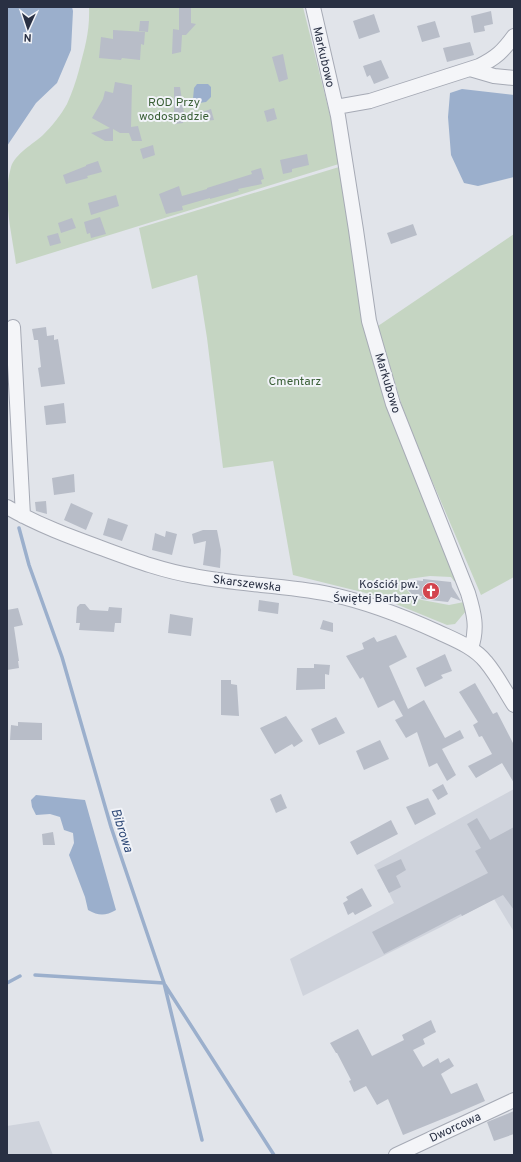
<svg xmlns="http://www.w3.org/2000/svg" width="521" height="1162" font-family="Overpass,sans-serif">
<style>
.built{fill:#cfd3dc}
.green{fill:#c5d5c2}
.water{fill:#9bafcc}
.lines{fill:none;stroke-linecap:round;stroke-linejoin:round}
.stream{stroke:#9bafcc;stroke-width:3.5}
.building{fill:#b8bdc8}
.minor-casing{stroke:#a6aab5;stroke-width:16}
.minor{stroke:#f4f5f8;stroke-width:14}
.labels{text-anchor:middle;stroke-width:4;stroke-linejoin:round;paint-order:stroke}
.street-label{font-size:12px;fill:#293043;stroke:#f1f3f8}
.park-label{font-size:12px;fill:#3a5f36;stroke:#f1f3f8}
.poi-label{font-size:12px;fill:#293043;stroke:#f1f3f8;text-anchor:end}
.water-label{font-size:13px;font-style:italic;fill:#314b79;stroke:#f1f3f8}
</style>
<rect width="100%" height="100%" fill="#e1e4ea"/>
<path class="built" d="M514,789V932L494,899L441,927L303,996L290,959L394,903L389,893L374,865Z
M39,1121L53,1155H7V1126Z"/>
<path class="green" d="M89,7H303L342,163L16,264C12,233 2,198 11,167C15,154 33,144 43,135C52,126 61,115 67,104C72,93 76,81 79,70C85,47 90,31 89,7Z
M339,167L394,422L414,477L442,541L459,583L454,581L451,577L430,576L408,579L407,590L413,597L422,600L449,605L464,602L466,611L455,624L447,625L374,595L293,575L273,461L223,468L207,338L197,275L152,289L139,228Z
M514,234V577L481,595L424,462L402,406L378,326Z"/>
<path class="water" d="M7,7H72L73,11L71,50L57,83L36,103L7,146Z
M197,84H208L211,87V97L206,102L199,103L193,99L194,88Z
M462,89L514,95V177L478,186L464,183L451,155L448,117L450,93Z
M36,795L85,800L116,910C105,916 99,916 88,910L85,897L69,855L74,843L73,833L64,830L60,817L50,814L36,815L32,807L31,800Z"/>
<g class="lines">
<path class="stream" d="M19,528L29,565L62,657L111,827L164,983L202,1140
M35,975L164,983
M7,983L20,976
M165,985L274,1155"/>
</g>
<path class="building" d="M179,7H191V23L196,24L186,35H182L181,52L172,54L173,29L179,30Z
M491,11L493,24L484,26L485,31L474,33L471,16Z
M374,14L380,32L359,39L353,21Z
M140,21H149L148,32L139,31Z
M435,21L440,37L422,42L417,26Z
M113,30L145,32L144,45L141,44L140,60L122,58L121,60L99,58L101,37L113,39Z
M470,42L474,55L447,62L443,48Z
M283,54L288,79L279,82L272,57Z
M381,60L389,78L374,84L370,75L367,77L363,66Z
M115,82L132,85L131,127L138,126L142,141H132L129,133H120L113,129V141H105L91,133L110,128L92,118L103,99L105,91L113,93Z
M174,87H180L184,113L183,123L174,124Z
M274,108L277,119L267,122L264,111Z
M211,109L214,120L205,121L202,112Z
M153,145L155,155L143,159L140,149Z
M307,154L309,165L292,169V172L283,174L280,160Z
M98,161L102,172L87,176L88,178L66,184L63,175L86,166V165Z
M261,168L264,179L261,180L262,184L238,189L239,191L210,199V198L182,206L183,210L166,214L159,194L179,186L182,196L207,189V188L252,174L251,171Z
M116,195L119,206L91,215L88,203Z
M100,217L106,234L91,238L90,233L87,234L84,222Z
M72,218L76,228L61,233L58,223Z
M413,224L417,235L391,244L387,233Z
M58,233L61,243L50,246L47,236Z
M46,327L47,336L54,335V340L58,339L65,384L41,387L38,368L41,367L38,340H34L32,329Z
M64,403L66,423L46,425L44,406Z
M74,474L75,492L54,495L52,478Z
M46,501L47,514L36,511L35,502Z
M71,503L93,513L86,530L64,520Z
M108,518L128,525L122,541L103,535Z
M203,530H217L221,550L220,568L203,565L206,541L194,544L192,534Z
M166,531L177,534L172,555L152,550L155,533L165,537Z
M423,579L451,582L452,587L461,601L451,597L448,602L421,599L422,596L413,595L408,590L409,583L413,580L423,581Z
M259,600L279,603L278,614L258,611Z
M80,604H85L90,610L108,611L109,607L122,608L121,623H115L114,632L79,630L80,623H76L77,607Z
M18,608L23,625L14,627L19,661H18L19,668L7,670V610Z
M170,614L193,618L191,636L168,633Z
M323,620L333,623V632L320,629Z
M396,635L407,657L389,666L408,709L424,700L445,738L460,730L464,738L442,749L456,775L447,781L437,763L429,767L417,732L406,738L395,720L403,716L394,700L378,708L363,677L360,679L346,656L364,649L362,643L374,637L377,642Z
M445,654L452,671L441,675L443,678L425,687L416,668Z
M314,664L330,665L329,675L325,674V689L296,690L297,668H314Z
M221,680H231V684L237,685L239,716L221,715Z
M475,683L493,714L497,712L514,745V783L502,763L476,778L468,766L492,754L482,736L479,737L473,725L478,722L459,692Z
M286,716L303,741L294,747L292,744L275,754L260,728Z
M336,717L345,733L319,745L311,729Z
M18,722L42,723V740H10L11,725L18,726Z
M380,740L389,759L364,770L356,751Z
M443,784L448,794L438,800L432,790Z
M281,794L287,808L276,813L270,799Z
M428,798L436,814L415,825L406,807Z
M477,818L490,840L514,827V910L503,895L462,916L461,914L384,954L372,932L488,873L475,851L481,848L467,824Z
M391,820L398,834L357,855L350,842Z
M53,832L55,845H43L42,834Z
M401,859L406,870L396,876L401,887L389,893L377,870Z
M362,888L372,906L355,915L353,912L348,915L343,903L348,900L346,897Z
M431,1020L436,1032L423,1039L425,1044L413,1050L423,1067L438,1058L440,1063L449,1058L454,1066L441,1074L451,1094L477,1083L485,1101L457,1113L403,1135L388,1099L377,1105L366,1086L354,1092L349,1081L351,1080L337,1053H336L330,1043L358,1029L372,1056L404,1040L402,1035Z
M514,1111V1134L494,1141L487,1122Z"/>
<g class="lines">
<defs>
<path id="minor" d="M313,7L338,116L356,230L369,321L393,404L468,593C474,613 478,628 471,648
M470,69L494,76L514,78
M336,107L370,101L479,66C496,58 503,51 514,36
M13,327L23,516
M7,507C38,525 71,537 104,549C134,560 163,571 194,576C239,585 285,585 329,594C367,602 403,616 438,632C455,640 474,647 486,662C497,675 505,691 514,705
M396,1155L514,1100"/>
</defs>
<use href="#minor" class="minor-casing"/>
<use href="#minor" class="minor"/>
</g>
<defs>
<symbol id="church-disc" viewBox="-11 -11 22 22"><circle r="9.5" fill="#d3434d" stroke="#f1f3f8"/><path d="M-1.2-6h2.4v3.5h3.3v2.4h-3.3V6h-2.4V-.1h-3.3v-2.4h3.3Z" fill="#fff"/></symbol>
</defs>
<g fill-rule="evenodd">
<use href="#church-disc" x="421" y="581" width="20" height="20"/>
</g>
<g class="labels">
<g class="street-label">
<text transform="translate(324 57) rotate(77)" y="4">Markubowo</text>
<text transform="translate(388 383) rotate(73)" y="4">Markubowo</text>
<text transform="translate(247 583) rotate(7)" y="4">Skarszewska</text>
<text transform="translate(455 1127) rotate(-25)" y="4">Dworcowa</text>
</g>
<g class="park-label">
<text x="174" y="106">ROD Przy<tspan x="174" dy="14">wodospadzie</tspan></text>
<text x="295" y="385">Cmentarz</text>
</g>
<g class="poi-label">
<text x="418" y="588">Kościół pw.<tspan x="418" dy="14">Świętej Barbary</tspan></text>
</g>
<g class="water-label">
<text transform="translate(123 830) rotate(72)" y="5">Bibrowa</text>
</g>
</g>
<rect width="521" height="1162" fill="none" stroke="#293043" stroke-width="16"/>
<g transform="translate(28 28) rotate(183)" stroke="#f1f3f8" stroke-width="3" paint-order="stroke">
<path d="M0-3L7 15L0 10L-7 15Z" fill="#293043"/>
<text y="-6" font-size="11" font-weight="bold" text-anchor="middle" fill="#293043">N</text>
</g>
</svg>
